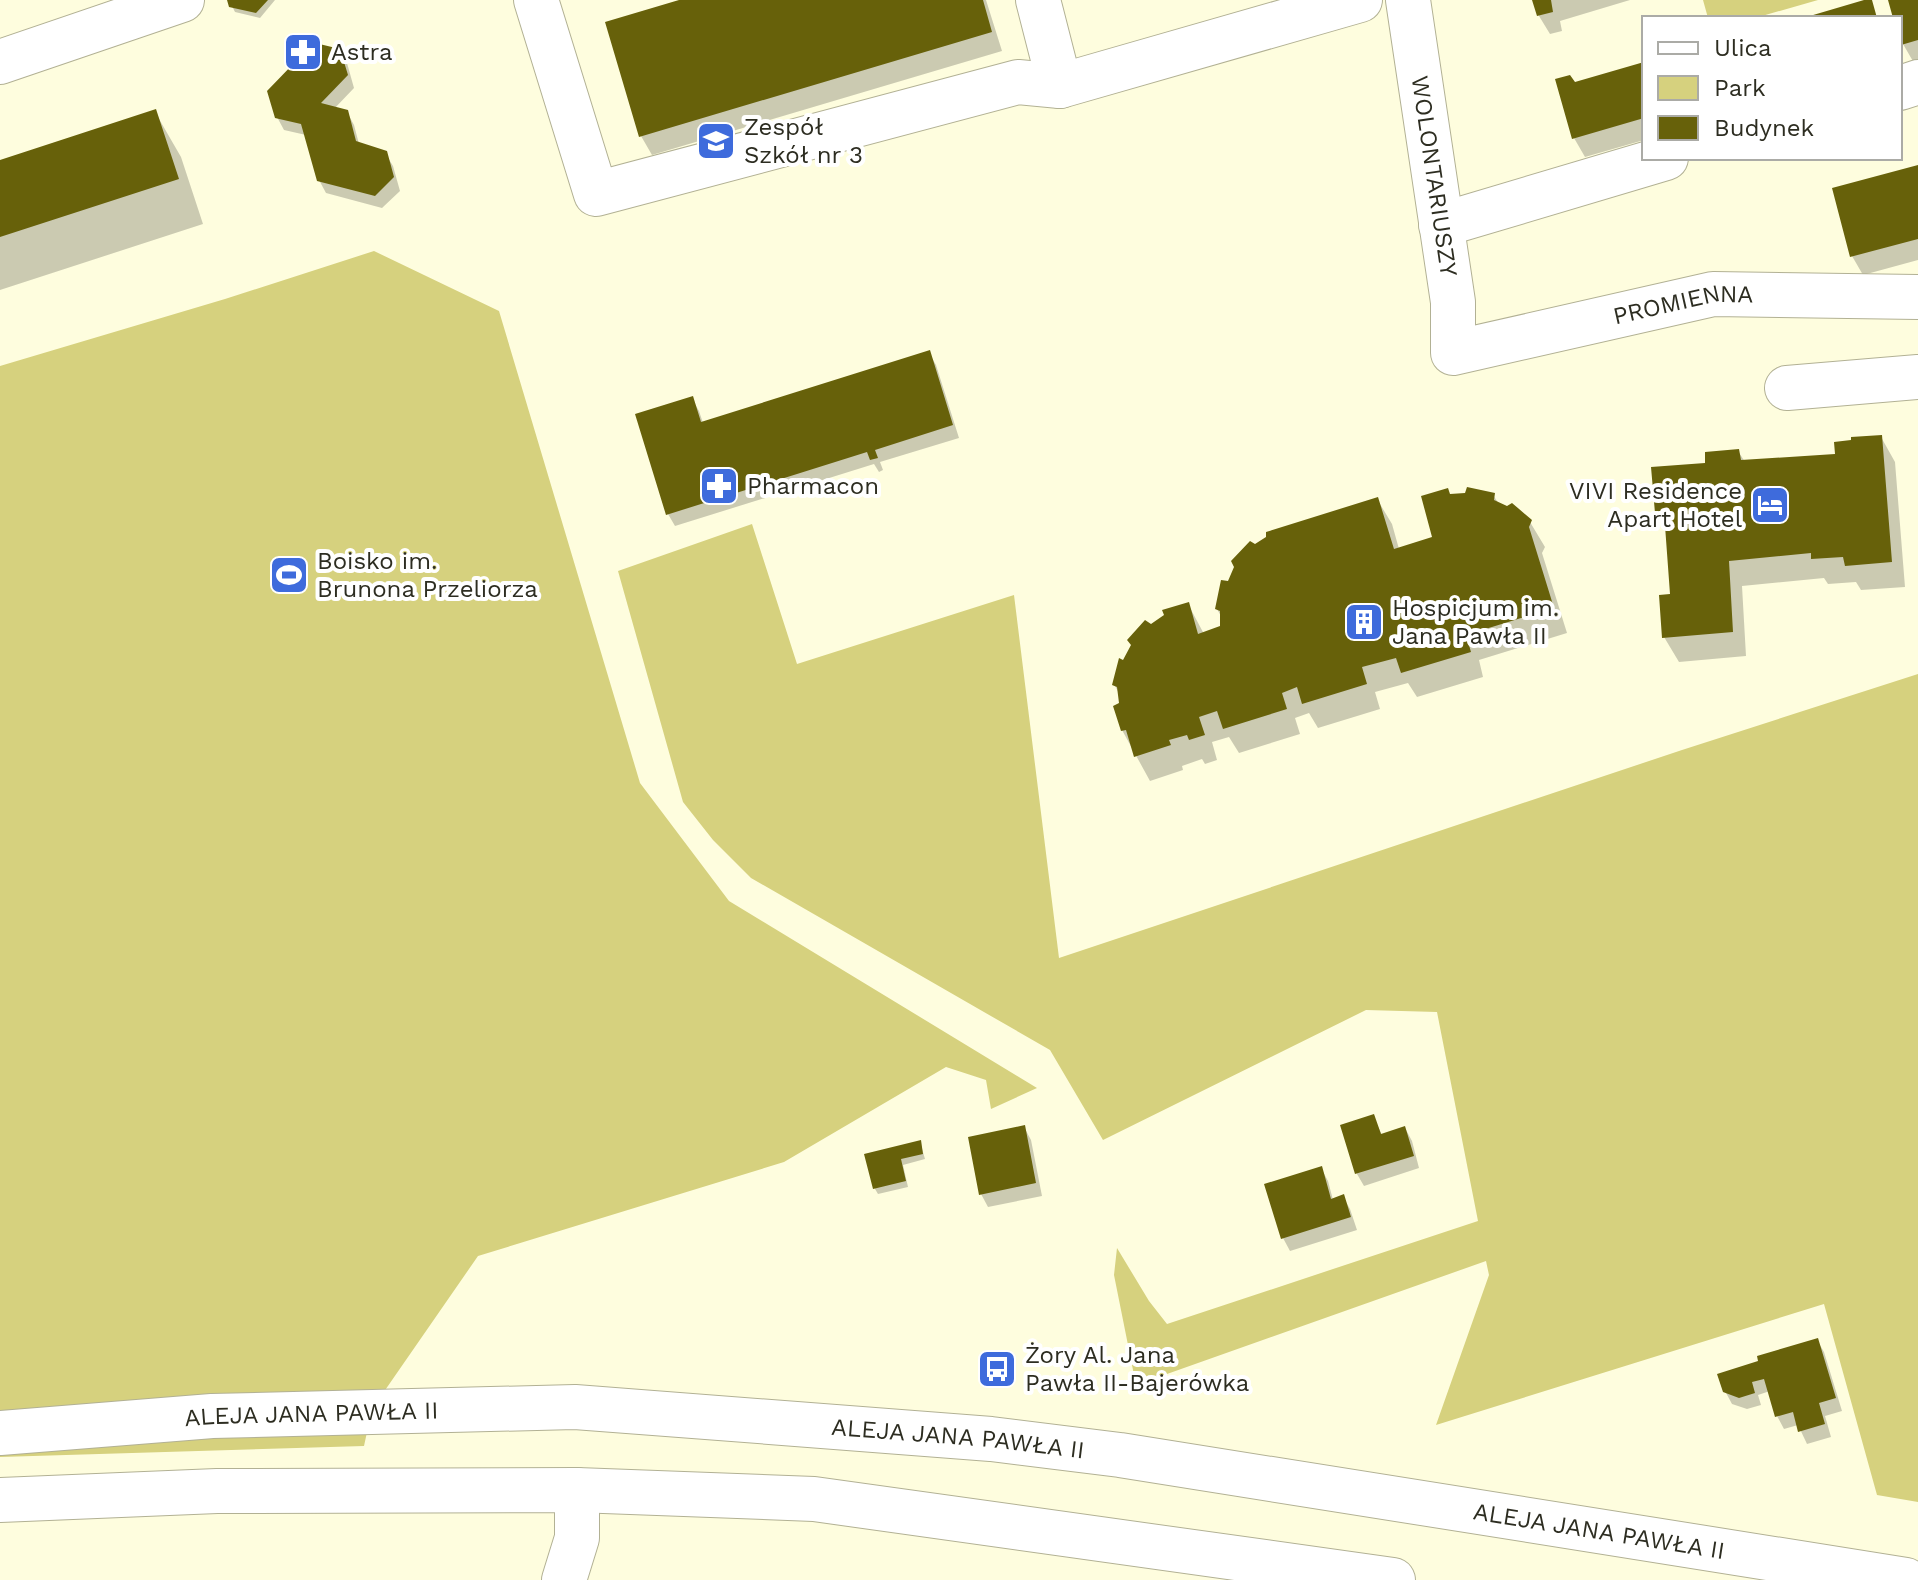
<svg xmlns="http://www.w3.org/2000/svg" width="1918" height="1580" font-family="'Work Sans',sans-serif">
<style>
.green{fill:#d6d17e}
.shadow{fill:#0003}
.building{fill:#67610a}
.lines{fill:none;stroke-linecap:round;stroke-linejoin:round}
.minor-casing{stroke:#b2b194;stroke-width:46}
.minor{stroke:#fff;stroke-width:44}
.labels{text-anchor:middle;stroke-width:8;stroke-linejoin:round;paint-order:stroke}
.poi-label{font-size:24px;fill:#2d2d21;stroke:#fff;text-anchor:start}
.street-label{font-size:24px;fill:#2d2d21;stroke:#fff}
</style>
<rect width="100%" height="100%" fill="#fefdde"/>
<path class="green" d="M1703,0H1818L1755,18H1708Z
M374,251L499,311L640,783L729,901L1037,1088L991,1109L986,1080L946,1067L784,1162L478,1256L372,1409L364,1446L0,1457V366L225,299Z
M752,524L797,664L1014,595L1059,958L1682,750L1918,674V1502L1877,1495L1824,1304L1436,1425L1489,1275L1486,1261L1136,1385L1114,1275L1117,1248L1149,1301L1167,1324L1478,1221L1437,1012L1366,1010L1103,1140L1050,1050L751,878L713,840L683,802L618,571Z"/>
<path class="shadow" d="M229,0H275L260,18L235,12Z
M686,0H986L1002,51L652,155L641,136Z
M1534,0H1630L1560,21L1562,31L1550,34L1539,16Z
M1890,0H1918V62L1914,63L1903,44L1900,34V18H1895Z
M339,50L347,63L354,88L334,109L347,112L354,125L359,144L385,153L393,166L400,191L382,208L326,193L319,180L306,135L284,130L277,117Z
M1644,65V140L1585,157L1574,138L1557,81L1575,84Z
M155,112L181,157L203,224L0,290V162Z
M1918,167V260L1863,275L1852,256Z
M929,353L936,365L959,438L880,462L883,470L879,472L874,464L675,526L668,514L692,399L699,411L703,423Z
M1881,437L1895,462L1905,587L1861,590L1856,582L1828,584L1824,578L1742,586L1746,656L1679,662L1664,637L1672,596L1667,530L1657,512L1707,464L1738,451L1745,462L1837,456Z
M1493,495L1499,504L1530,522L1545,547L1542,553L1567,633L1479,660L1483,677L1417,697L1408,683L1375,692L1380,709L1318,728L1309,713L1295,718L1300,734L1239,753L1229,737L1212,742L1217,760L1205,764L1202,759L1182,766L1183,770L1150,781L1122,730L1120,695L1114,684L1124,663L1150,627L1188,604L1204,634L1222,627V618L1217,609L1229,583L1255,547L1377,499L1392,524L1399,549L1435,538L1450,496Z
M1373,1116L1382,1135L1405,1128L1412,1141L1419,1168L1364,1186L1357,1174L1342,1126Z
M1024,1127L1031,1140L1042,1196L988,1207L981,1194Z
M920,1142L925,1159L903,1165L908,1187L878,1194L875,1189L866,1156Z
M1321,1168L1328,1181L1333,1200L1343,1197L1350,1209L1357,1230L1290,1251L1283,1238Z
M1817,1340L1824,1352L1842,1411L1825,1416L1831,1437L1807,1444L1798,1425L1784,1429L1777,1416L1770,1391L1758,1395L1761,1405L1747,1409L1732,1404L1725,1391Z"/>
<path class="building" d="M227,0H268L256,13L229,7Z
M679,0H983L992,32L639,137L605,22Z
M1532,0H1551L1553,12L1537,16Z
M1864,0H1872L1877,18H1803Z
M1888,0H1918V40L1901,45L1900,18H1893Z
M303,40L340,49L348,75L321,103L348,110L356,141L387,151L394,177L375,196L317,181L301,124L275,118L267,91L296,61L292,51Z
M1644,62V118L1572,139L1555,79L1570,75L1575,82Z
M156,109L179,179L0,237V160Z
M1918,165V239L1850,257L1832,188Z
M930,350L953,425L875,450L878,458L870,460L867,452L666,515L635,414L693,396L701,422Z
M1882,435L1892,562L1845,566L1843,557L1811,559V553L1729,561L1733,632L1662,638L1659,595L1670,594L1664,512L1655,513L1651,467L1705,463V452L1739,449L1741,460L1835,454L1834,442L1851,440V437Z
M1467,487L1495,493L1494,500L1507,506L1512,503L1532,520L1529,527L1554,608L1466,635L1471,652L1401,673L1396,658L1362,667L1367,684L1302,704L1297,687L1282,693L1287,709L1223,729L1217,711L1199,717L1205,735L1189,740L1187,735L1169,740L1171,745L1134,757L1126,730L1121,731L1113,706L1119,703L1117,687L1112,685L1119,658L1123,660L1131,645L1127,640L1145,620L1151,624L1164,615L1162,610L1189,602L1198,634L1220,626V611L1215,609L1221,580L1228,581L1234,567L1231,561L1250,541L1255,544L1266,537V532L1378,497L1394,549L1432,537L1421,496L1448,488L1450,494L1465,493Z
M1374,1114L1381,1134L1405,1126L1414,1156L1355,1174L1340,1125Z
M1025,1125L1036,1183L979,1195L968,1137Z
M921,1140L923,1154L901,1159L906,1181L873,1189L864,1154Z
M1322,1166L1331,1199L1344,1194L1351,1217L1281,1239L1264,1184Z
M1818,1338L1836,1398L1819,1403L1825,1424L1798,1432L1793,1412L1775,1417L1764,1379L1752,1382L1755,1393L1739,1398L1723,1392L1717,1374L1758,1361L1757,1356Z"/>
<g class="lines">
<defs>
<g id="minor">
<path d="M536,0L596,194L1018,82L1060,86L1360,0"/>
<path d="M1038,0L1060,86"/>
<path id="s1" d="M1408,0L1453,302V353L1713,294L1918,297"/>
<path d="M0,62L182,0"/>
<path d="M1900,88L1918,82"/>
<path d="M1441,225L1666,158"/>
<path d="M1787,388L1918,377"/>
<path id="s2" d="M0,1433L212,1416L575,1407L991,1439L1120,1455L1906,1580"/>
<path d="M0,1500L217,1491L577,1490L814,1499L1393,1580"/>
<path d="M564,1580L577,1538V1490"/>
</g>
</defs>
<use href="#minor" class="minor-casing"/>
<use href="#minor" class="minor"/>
</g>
<defs>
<symbol id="pharmacy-square" viewBox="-11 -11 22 22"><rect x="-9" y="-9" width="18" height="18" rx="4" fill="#3e6bdc" stroke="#fff"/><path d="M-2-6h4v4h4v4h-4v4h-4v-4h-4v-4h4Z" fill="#fff"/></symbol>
<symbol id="school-square" viewBox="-11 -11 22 22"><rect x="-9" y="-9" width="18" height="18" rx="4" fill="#3e6bdc" stroke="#fff"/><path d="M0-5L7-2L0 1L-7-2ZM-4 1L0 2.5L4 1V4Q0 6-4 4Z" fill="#fff"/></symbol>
<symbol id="hotel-square" viewBox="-11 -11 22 22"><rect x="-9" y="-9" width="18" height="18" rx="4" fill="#3e6bdc" stroke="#fff"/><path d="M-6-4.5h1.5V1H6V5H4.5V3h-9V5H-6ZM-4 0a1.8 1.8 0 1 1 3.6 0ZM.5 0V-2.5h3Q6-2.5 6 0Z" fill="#fff"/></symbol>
<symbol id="stadium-square" viewBox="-11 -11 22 22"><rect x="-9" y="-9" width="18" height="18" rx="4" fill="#3e6bdc" stroke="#fff"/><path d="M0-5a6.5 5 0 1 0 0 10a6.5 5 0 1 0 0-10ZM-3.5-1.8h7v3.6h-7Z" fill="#fff"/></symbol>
<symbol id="building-square" viewBox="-11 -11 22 22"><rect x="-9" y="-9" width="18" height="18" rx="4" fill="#3e6bdc" stroke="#fff"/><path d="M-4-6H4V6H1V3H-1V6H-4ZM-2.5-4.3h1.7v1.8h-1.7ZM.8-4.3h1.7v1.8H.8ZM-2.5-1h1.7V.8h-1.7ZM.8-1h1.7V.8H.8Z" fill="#fff"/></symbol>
<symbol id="bus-square" viewBox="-11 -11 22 22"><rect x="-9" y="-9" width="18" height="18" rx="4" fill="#3e6bdc" stroke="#fff"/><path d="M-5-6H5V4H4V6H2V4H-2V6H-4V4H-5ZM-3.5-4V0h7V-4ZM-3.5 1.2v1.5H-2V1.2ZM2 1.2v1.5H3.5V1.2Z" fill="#fff"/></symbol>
</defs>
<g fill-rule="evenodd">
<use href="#pharmacy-square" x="281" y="30" width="44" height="44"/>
<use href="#school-square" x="694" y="119" width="44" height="44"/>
<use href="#pharmacy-square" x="697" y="464" width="44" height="44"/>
<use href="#hotel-square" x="1748" y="483" width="44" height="44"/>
<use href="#stadium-square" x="267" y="553" width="44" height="44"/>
<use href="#building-square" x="1342" y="600" width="44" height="44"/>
<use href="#bus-square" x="975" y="1347" width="44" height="44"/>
</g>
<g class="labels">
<g class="poi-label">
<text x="331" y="60">Astra</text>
<text x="744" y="135">Zespół<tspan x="744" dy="28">Szkół nr 3</tspan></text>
<text x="747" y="494">Pharmacon</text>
<text x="1742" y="499" text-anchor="end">VIVI Residence<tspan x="1742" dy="28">Apart Hotel</tspan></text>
<text x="317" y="569">Boisko im.<tspan x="317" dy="28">Brunona Przeliorza</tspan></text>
<text x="1392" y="616">Hospicjum im.<tspan x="1392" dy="28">Jana Pawła II</tspan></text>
<text x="1025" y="1363">Żory Al. Jana<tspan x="1025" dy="28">Pawła II-Bajerówka</tspan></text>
</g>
<g class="street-label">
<text dy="8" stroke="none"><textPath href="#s1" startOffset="178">WOLONTARIUSZY</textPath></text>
<text dy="8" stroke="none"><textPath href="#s1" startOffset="592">PROMIENNA</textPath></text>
<text dy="8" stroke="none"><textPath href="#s2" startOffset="312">ALEJA JANA PAWŁA II</textPath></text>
<text dy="8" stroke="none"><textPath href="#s2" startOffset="960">ALEJA JANA PAWŁA II</textPath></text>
<text dy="8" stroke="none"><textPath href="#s2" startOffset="1608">ALEJA JANA PAWŁA II</textPath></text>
</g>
</g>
<rect x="1642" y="16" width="260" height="144" fill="#ffffff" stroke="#ababa6" stroke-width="2"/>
<rect x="1658" y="42" width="40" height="12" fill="#ffffff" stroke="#ababa6" stroke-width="2"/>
<text x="1714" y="56" font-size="24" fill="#2d2d21">Ulica</text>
<rect x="1658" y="76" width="40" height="24" fill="#d6d17e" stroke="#ababa6" stroke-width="2"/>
<text x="1714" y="96" font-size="24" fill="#2d2d21">Park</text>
<rect x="1658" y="116" width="40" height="24" fill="#67610a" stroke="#ababa6" stroke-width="2"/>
<text x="1714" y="136" font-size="24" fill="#2d2d21">Budynek</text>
</svg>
